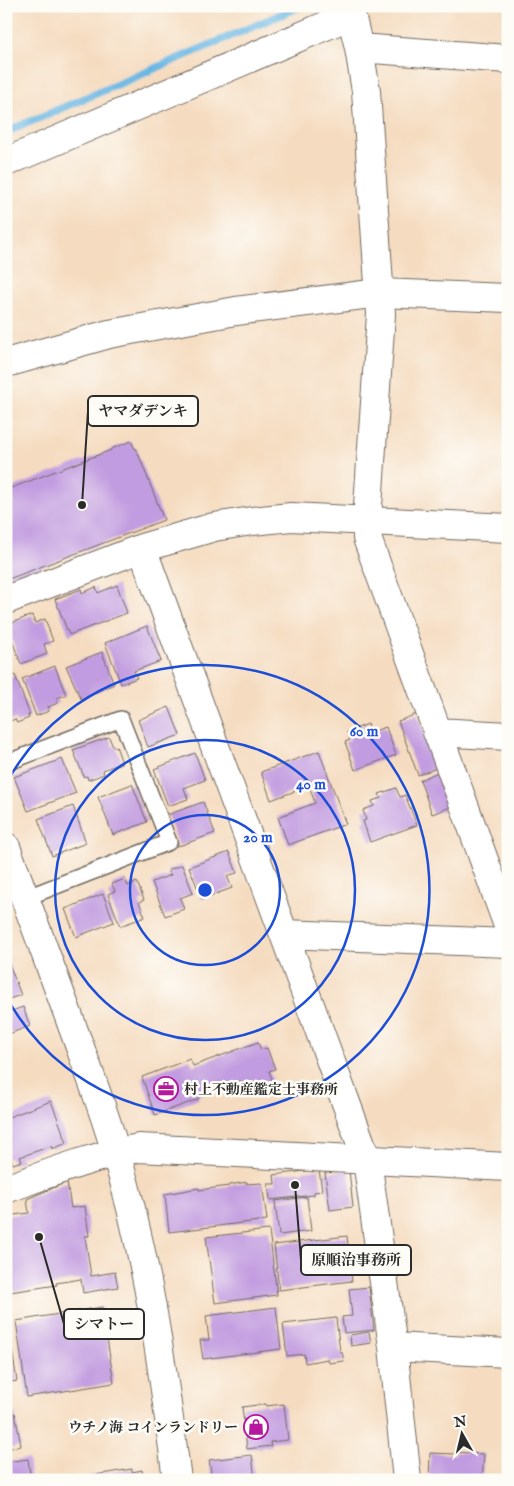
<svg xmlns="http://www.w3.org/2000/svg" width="514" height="1486" font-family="'IM FELL English','Noto Serif JP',serif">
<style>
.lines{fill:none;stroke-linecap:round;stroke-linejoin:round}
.stream{stroke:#69b7e3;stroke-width:8}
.building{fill:#c29ce0}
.service-casing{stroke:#72695f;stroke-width:18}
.minor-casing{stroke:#72695f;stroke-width:30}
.tertiary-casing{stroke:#72695f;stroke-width:30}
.service{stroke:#fff;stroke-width:15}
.minor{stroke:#fff;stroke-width:28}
.tertiary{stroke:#fff;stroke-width:28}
.ring{fill:none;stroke:#1d4ed8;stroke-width:2.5}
.labels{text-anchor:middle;stroke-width:5;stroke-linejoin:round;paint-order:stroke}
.poi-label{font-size:14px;font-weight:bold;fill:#2b2b2b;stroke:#fdfcf7;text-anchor:start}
.centre{fill:#1d4ed8;stroke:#fdfcf7;stroke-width:2.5}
.ring-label{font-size:15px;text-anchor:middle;font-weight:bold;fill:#1d4ed8;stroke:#fdfcf7;stroke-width:5;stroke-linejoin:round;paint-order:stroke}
.leader{fill:none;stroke:#2b2b2b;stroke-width:2}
.callout-dot{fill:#2b2b2b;stroke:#fdfcf7;stroke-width:2}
.callout{fill:#fdfcf7;stroke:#2b2b2b;stroke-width:2}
.callout-label{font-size:15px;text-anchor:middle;font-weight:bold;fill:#2b2b2b}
</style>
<rect width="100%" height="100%" fill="#fdfcf7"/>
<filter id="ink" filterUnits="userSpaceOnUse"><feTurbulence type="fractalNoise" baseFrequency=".02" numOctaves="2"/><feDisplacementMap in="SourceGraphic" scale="10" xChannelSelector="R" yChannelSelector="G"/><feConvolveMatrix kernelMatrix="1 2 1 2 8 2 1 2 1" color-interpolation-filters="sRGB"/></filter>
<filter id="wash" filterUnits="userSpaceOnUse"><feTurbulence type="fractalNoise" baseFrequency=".0096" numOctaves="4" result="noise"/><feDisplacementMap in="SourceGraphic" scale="20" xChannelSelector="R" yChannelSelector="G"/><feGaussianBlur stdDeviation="1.12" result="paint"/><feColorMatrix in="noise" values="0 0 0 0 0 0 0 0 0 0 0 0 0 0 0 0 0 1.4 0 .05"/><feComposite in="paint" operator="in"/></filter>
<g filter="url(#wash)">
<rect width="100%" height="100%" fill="#f5dcc0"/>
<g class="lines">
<path class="stream" d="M6,132L301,6"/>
</g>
<g id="blocks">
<path class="building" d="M131,441L135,449L136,448L164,520L6,580V490L111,450V449Z
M117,585L127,613L69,635L55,599L81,589L82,593L96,587L98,593Z
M32,615L35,623L45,619L53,641L44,644L47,654L21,664L6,625Z
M147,626L161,661L134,671L137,678L121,684L105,643Z
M102,652L114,684L81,699L66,666Z
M55,666L66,695L56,698L58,703L48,707L49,711L36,716L22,679Z
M15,675L30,715H28L29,718L17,723L15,719L6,723V679Z
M169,707L180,735L148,747L138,720Z
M417,714L437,768L418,775L398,721Z
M368,724L371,732L386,727L396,755L355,770L345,742L350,740L347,732Z
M109,737L113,747L116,746L122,763L103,770L104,774L88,780L87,776L84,777L73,750Z
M319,751L346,824L288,845L278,817L315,803L309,786L271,800L261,772Z
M195,753L205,780L184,788L188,799L168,806L154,769Z
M62,759L76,793L28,811L14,777Z
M438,772L451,807L432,814L420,780Z
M132,784L147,822L113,835L98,797Z
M396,788L400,797L405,795L417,825L370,842L363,821L366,820L363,810L374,806L372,801L381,798L379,794Z
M203,802L215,833L179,846L167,815Z
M73,806L86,843L52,856L38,819Z
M229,852L237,873L227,876L232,888L202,899L189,867Z
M182,865L193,893L180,898L184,909L165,916L152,882L171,875L168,870Z
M125,879L128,886L137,882L144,900L139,902L145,917L120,926L108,894L115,891L112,884Z
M103,894L114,922L76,937L65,909Z
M6,956L21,995L6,1000Z
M23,1007L30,1026L6,1035V1013Z
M258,1042L261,1050L267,1048L275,1069L269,1071L273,1082L245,1092L241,1081L197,1096L199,1099L155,1115L142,1077L190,1059L193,1066Z
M51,1101L67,1143L52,1149L51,1146L20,1157L22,1161L13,1164L10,1157L6,1159V1118Z
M319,1169L322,1191L314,1192V1195L270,1200L268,1184H275L274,1175Z
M349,1170L353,1207L330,1210L325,1173Z
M67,1182L71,1208L85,1206L89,1236H85L91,1276L115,1272L118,1287L83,1293L81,1279L56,1283L57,1285L10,1292L6,1265V1216L29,1213L27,1199Z
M247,1182V1184L262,1183L267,1220L169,1232L165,1194L199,1188V1190L229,1186V1185Z
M307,1197L311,1231L279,1235L275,1201Z
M269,1230L277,1295L215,1303L206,1237Z
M347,1236L352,1281L279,1290L274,1245Z
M369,1287L374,1330L344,1333L342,1317L352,1316L349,1289Z
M102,1307L114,1383L27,1397L16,1321Z
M276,1307L281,1349L203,1359L200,1340H209L206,1316Z
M336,1318L340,1352H342L344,1361L329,1363L328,1359L305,1363L304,1354L287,1356L283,1324Z
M6,1327L11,1349H6Z
M369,1332L371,1343L351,1346L350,1335Z
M12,1350L17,1381L6,1383V1351Z
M265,1404L266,1406L284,1404L288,1440L270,1442L271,1446L247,1449L242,1407Z
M15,1413L21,1446L6,1449V1414Z
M455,1452L484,1454L482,1480H429L430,1453L455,1454Z
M252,1455L255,1480H212L209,1460Z
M28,1459L31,1480H6V1462Z
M132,1469V1472L142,1470L144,1480H89V1476Z"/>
</g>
</g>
<g filter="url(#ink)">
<use href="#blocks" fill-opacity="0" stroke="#72695f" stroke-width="1"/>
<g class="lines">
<defs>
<path id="service" d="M6,763L121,719L169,842L25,898"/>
<path id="minor" d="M349,6L359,48L366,91L381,314L367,521V538L508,926
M359,48L508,59
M6,162L351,15
M142,548L367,1160L393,1347L407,1480
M6,600L142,548L214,527L252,521L291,517L508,528
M437,732L508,736
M284,934L508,943
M6,1189C50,1173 93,1156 139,1148L508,1167
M393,1347L508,1353"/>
<path id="tertiary" d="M6,363L109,334L236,311L379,293L508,298
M6,847C27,903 48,960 69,1017C85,1062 103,1107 116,1153C148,1261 163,1368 177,1480"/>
</defs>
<use href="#service" class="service-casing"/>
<use href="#minor" class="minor-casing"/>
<use href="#tertiary" class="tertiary-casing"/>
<use href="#service" class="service"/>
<use href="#minor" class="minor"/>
<use href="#tertiary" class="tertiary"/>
</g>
</g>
<g class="ring">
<circle cx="205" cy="890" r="75"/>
<circle cx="205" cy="890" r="150"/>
<path d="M6 784A225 225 0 1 1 6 996"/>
</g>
<defs>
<symbol id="office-ring" viewBox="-11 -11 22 22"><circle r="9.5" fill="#fdfcf7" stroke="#b5179e" stroke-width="1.5"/><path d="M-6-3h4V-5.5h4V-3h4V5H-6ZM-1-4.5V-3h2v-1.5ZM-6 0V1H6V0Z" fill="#b5179e"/></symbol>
<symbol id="shop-ring" viewBox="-11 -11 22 22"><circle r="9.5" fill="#fdfcf7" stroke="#b5179e" stroke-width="1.5"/><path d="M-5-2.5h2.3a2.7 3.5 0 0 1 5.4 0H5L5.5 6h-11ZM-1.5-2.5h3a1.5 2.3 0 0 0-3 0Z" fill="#b5179e"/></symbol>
</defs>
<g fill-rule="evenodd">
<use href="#office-ring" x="152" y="1075" width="28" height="28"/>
<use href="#shop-ring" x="242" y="1413" width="28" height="28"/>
</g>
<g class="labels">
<g class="poi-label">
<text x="184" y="1094">村上不動産鑑定士事務所</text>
<text x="238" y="1432" text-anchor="end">ウチノ海 コインランドリー</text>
</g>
</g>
<circle cx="205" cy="890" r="8" class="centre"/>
<g class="ring-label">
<text x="364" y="736">60 m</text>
<text x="311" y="789">40 m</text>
<text x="258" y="842">20 m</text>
</g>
<path class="leader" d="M82 505L88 411M295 1185L301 1260M39 1237L64 1324"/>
<g class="callout-dot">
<circle cx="82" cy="505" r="5"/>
<circle cx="295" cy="1185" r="5"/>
<circle cx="39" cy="1237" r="5"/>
</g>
<g class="callout">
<rect x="88" y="396" width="110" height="30" rx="5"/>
<rect x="301" y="1245" width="110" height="30" rx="5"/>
<rect x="64" y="1309" width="80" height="30" rx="5"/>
</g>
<g class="callout-label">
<text x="143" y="416">ヤマダデンキ</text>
<text x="356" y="1265">原順治事務所</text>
<text x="104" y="1329">シマトー</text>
</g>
<rect width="514" height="1486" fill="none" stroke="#fdfcf7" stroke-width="25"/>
<g transform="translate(462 1434) rotate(352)" stroke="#fdfcf7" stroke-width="4" paint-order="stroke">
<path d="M0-4L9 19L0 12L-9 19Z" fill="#2b2b2b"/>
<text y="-8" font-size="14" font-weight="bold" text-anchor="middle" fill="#2b2b2b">N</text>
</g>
</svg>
